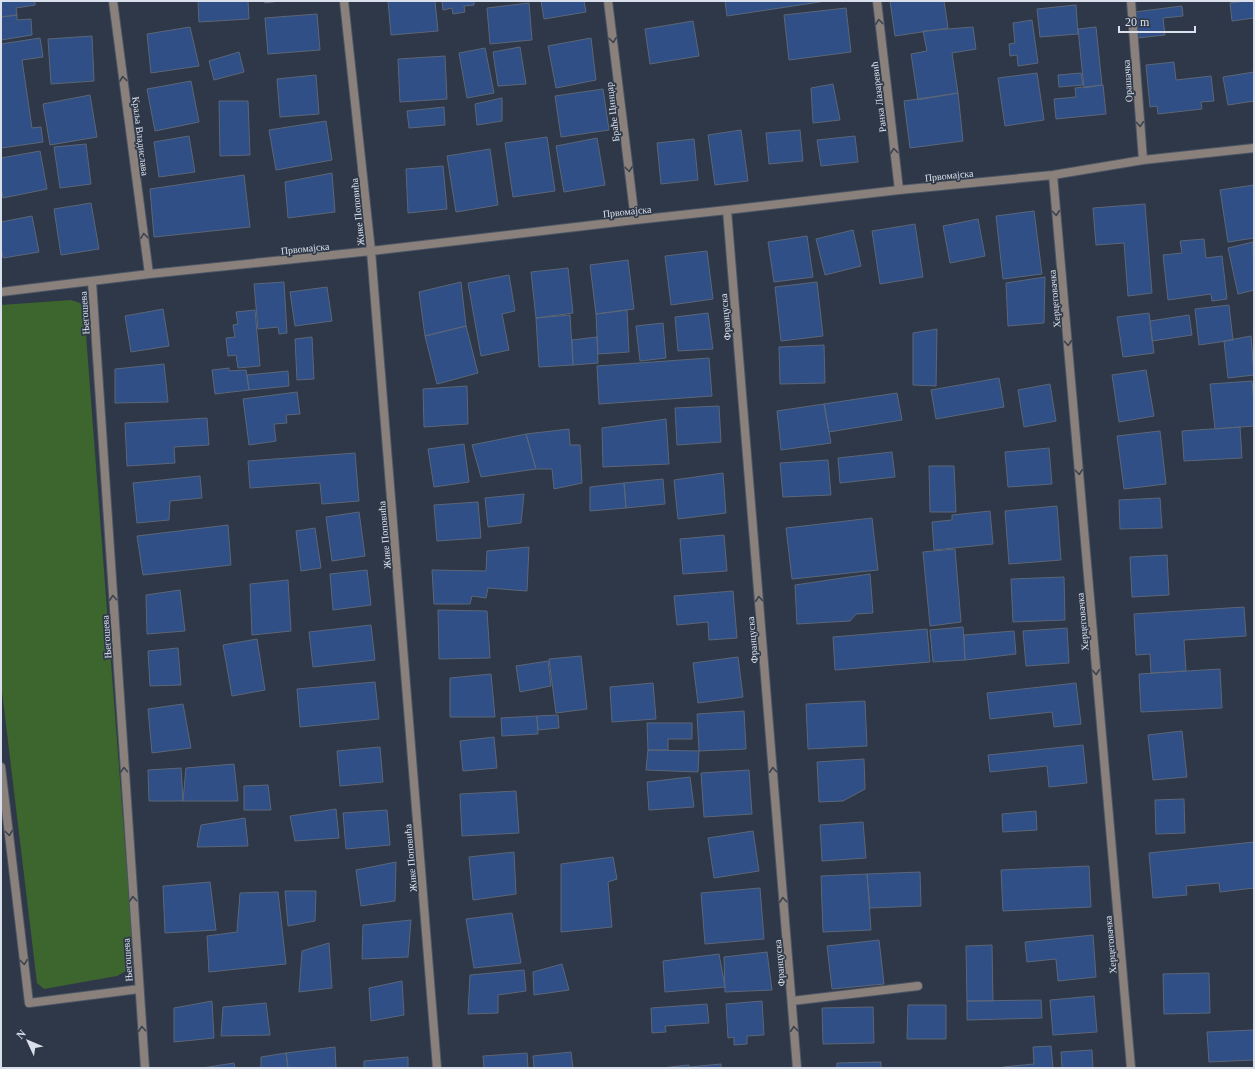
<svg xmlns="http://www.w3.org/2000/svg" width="1255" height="1069" font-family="Georgia,serif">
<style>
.green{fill:#3d652e}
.building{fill:#2f4f86;stroke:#5b6678}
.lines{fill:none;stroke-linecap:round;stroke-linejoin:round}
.lane-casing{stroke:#4d5665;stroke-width:10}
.street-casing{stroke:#4d5665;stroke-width:10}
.lane{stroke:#8b817c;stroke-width:8}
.street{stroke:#8b817c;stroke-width:8}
.oneway{stroke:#3c4350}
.labels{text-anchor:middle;stroke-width:3.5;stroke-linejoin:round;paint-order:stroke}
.street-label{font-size:10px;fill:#dae0eb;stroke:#2e3848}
</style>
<rect width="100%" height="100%" fill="#2e3848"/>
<path class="green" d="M71,300L80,303L84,309L134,963L126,971L117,976L44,989L37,983L1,683V305Z"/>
<path class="building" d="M1,1H35V5L16,8L17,15L1,17Z
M198,1H248L249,19L199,22Z
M264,1H280L265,3Z
M388,1H435L438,31L391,35Z
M442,1H474V5L464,6L465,12L453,14L452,8L443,10Z
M541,1H584L586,12L544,19Z
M725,1H826L727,16Z
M890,1H944L948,28L895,36Z
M1246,1H1254V18L1232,21L1230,3Z
M529,3L532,40L490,44L487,8Z
M1076,5L1078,34L1040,37L1037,9Z
M1182,6L1183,16L1163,18L1165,35L1137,38L1134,12Z
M846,8L851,52L789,60L784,15Z
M317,14L320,50L268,54L265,18Z
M17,15V20L31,19L32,35L1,40V17Z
M1032,20L1038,63L1018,66L1017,55L1010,56L1009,44L1015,43L1013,23Z
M693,21L699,56L650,64L645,29Z
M190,27L199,66L151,73L147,34Z
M973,27L976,49L952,53L958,93L918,100L911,54L927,51L923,31Z
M1096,27L1102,85L1084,88L1078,29Z
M92,36L94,81L51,84L48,39Z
M40,38L43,57L22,60L32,128L41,127L43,142L1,148V44Z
M591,38L596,80L556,88L548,46Z
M520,47L526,84L498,86L493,52Z
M485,48L494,93L467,98L459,53Z
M239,52L244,72L214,80L209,61Z
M445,56L447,99L400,102L398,59Z
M1174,62L1176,80L1211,76L1214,101L1201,102L1202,109L1158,114L1157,106L1150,107L1146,65Z
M1254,72V101L1228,105L1223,77Z
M1037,73L1044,120L1005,126L998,78Z
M1081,73L1083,85L1059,87L1058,75Z
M316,75L319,114L280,117L277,79Z
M191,81L199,122L155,131L147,89Z
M833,84L840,120L813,123L811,88Z
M1103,85L1106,114L1056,119L1054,99L1076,97L1075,88Z
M603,89L609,130L561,137L555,96Z
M958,93L963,141L910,148L904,101Z
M90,95L97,137L50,145L43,104Z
M502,98V121L477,125L475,104Z
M219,101H248L250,155L220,156Z
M444,107L445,125L409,128L407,111Z
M326,121L332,160L276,170L269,130Z
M741,130L748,181L715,185L708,135Z
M800,130L803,161L769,164L766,133Z
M189,136L195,172L159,177L154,142Z
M855,136L858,162L821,166L817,140Z
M547,137L555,191L513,197L505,143Z
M597,138L605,185L564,192L556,146Z
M694,139L698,180L661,184L657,143Z
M86,144L91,184L60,188L54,147Z
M490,149L498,205L456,212L447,156Z
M40,151L47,189L3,198L1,188V158Z
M443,166L447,209L408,213L406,169Z
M332,173L335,212L288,218L285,182Z
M244,175L250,227L154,237L150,189Z
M1254,185V238L1228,242L1220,190Z
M91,203L99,249L61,255L54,209Z
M1145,204L1152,293L1128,296L1124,243L1096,245L1093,208Z
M1034,211L1042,274L1003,279L996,216Z
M32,216L39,252L3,258L1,248V222Z
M978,219L985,256L950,263L943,226Z
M915,224L923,277L880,284L872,231Z
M853,230L861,266L825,275L816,239Z
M807,236L813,277L774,282L768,242Z
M1204,239L1206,258L1222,256L1227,299L1212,301L1211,294L1168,300L1163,255L1182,253L1180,241Z
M1253,242L1254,290L1238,294L1228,248Z
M707,251L713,299L671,305L665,256Z
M628,260L634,309L596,314L590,265Z
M568,268L573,313L536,318L531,272Z
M509,275L515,311L502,314L509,350L481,356L468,283Z
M1045,277L1044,323L1008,326L1006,283Z
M284,282L287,333L279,334L278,327L258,329L254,284Z
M461,282L466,326L425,336L419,292Z
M817,282L823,336L781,341L775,287Z
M327,287L332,321L295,326L290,292Z
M1229,305L1233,340L1199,345L1195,309Z
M163,309L169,346L131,352L125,316Z
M255,310L260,366L238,368L236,355L228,356L226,338L235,337L233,325L238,324L236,312Z
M627,310L629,352L598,354L596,314Z
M708,313L713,349L678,351L675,317Z
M1149,313L1154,353L1123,357L1117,317Z
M570,315L573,365L539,367L536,318Z
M1189,315L1192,335L1152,341L1150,321Z
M663,323L666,358L640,361L636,326Z
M466,326L478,373L437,384L425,336Z
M937,329L936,386L913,385V333Z
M1251,336L1254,375L1228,378L1224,341Z
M312,337L314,379L297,380L295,339Z
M597,337L598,363L573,365L572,340Z
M824,345L825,383L780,384L779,347Z
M709,358L712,396L599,404L597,366Z
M164,364L168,402L115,403V369Z
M229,368V371L246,370L249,390L215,394L212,370Z
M1146,370L1154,416L1119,422L1112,375Z
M288,371L289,386L249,390L247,375Z
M999,378L1004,407L936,419L931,390Z
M1252,381L1254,404V426L1215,429L1210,384Z
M1050,384L1056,421L1024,427L1018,390Z
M467,386L468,424L424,427L423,389Z
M297,392L300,414L286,415L287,423L274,424L276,441L249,445L243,399Z
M897,393L902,420L829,432L824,404Z
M824,404L831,443L781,450L777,411Z
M719,406L721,442L677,445L675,408Z
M207,418L209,445L174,447L175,463L127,466L125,423Z
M666,419L669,464L603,467L602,428Z
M1240,427L1242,458L1184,461L1182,431Z
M569,429L570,445H580L582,483L554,489L552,469H536L526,434Z
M1160,431L1166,484L1124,489L1117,436Z
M526,434L536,469L481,477L472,445Z
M464,444L469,482L434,487L428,449Z
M1049,448L1052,484L1008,487L1005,452Z
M892,452L895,477L840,483L838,458Z
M355,453L359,501L322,504L320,483L250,488L248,461Z
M828,460L831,495L783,497L780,463Z
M929,466H954L956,512H930Z
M723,473L726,513L678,519L674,480Z
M200,476L202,498L170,501L169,520L137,523L133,483Z
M663,479L665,504L626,508L624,483Z
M624,483L626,508L590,511V487Z
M524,494L521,523L488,527L485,498Z
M1160,498L1162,528L1120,529L1119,500Z
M478,502L481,538L437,541L434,505Z
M1057,506L1061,560L1009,564L1005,511Z
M990,511L993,544L934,550L932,522L952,520V515Z
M359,512L365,556L332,561L326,517Z
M872,518L878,570L792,579L786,528Z
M228,525L231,565L143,575L137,536Z
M315,528L321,568L301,571L296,531Z
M724,535L727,571L683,574L680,539Z
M529,547L527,591L488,588L486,598L472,596L470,604H434L432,570L486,571L487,551Z
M955,549L961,622L930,626L923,552Z
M1167,555L1169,595L1132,597L1130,557Z
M367,570L371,605L333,610L330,574Z
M870,574L873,613L856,614L850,621L797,624L795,585Z
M1064,577L1065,620L1013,622L1011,579Z
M288,580L291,631L252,635L250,584Z
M180,590L185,631L147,634L146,595Z
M733,591L737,638L709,640L708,622L677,625L674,596Z
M1244,607L1246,636L1184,640L1186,671L1151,673L1150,654L1136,655L1134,614Z
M438,610L487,611L490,658L439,659Z
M371,625L375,660L313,667L309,632Z
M963,627L965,660L933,662L930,630Z
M1067,628L1069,663L1026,666L1023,631Z
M927,629L930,662L835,670L833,637Z
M1014,631L1016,654L965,660L964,635Z
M257,639L265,690L232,696L223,645Z
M178,648L181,685L150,686L148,651Z
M581,656L587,709L556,713L549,659Z
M738,657L743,697L698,703L693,663Z
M548,661L551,686L520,692L516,666Z
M1220,669L1222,708L1141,712L1139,674Z
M491,674L495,717H450V678Z
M375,682L379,719L300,727L297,689Z
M653,683L656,719L612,722L610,687Z
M1076,683L1081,724L1054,727L1052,712L990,719L987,693Z
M865,701L867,746L808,749L806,704Z
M183,704L191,748L152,753L148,709Z
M744,711L746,749L699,751L697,714Z
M558,715L559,728L538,730L537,716Z
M537,716L538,734L502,736L501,718Z
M647,723H692V739H668V750H648Z
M1182,731L1187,777L1153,780L1148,735Z
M494,737L497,768L463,771L460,741Z
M1083,745L1087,783L1049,787L1047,766L990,772L988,755Z
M380,747L383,782L340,786L337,751Z
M648,750L699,751L698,772L646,770Z
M864,759L865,789L843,801L819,802L817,762Z
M234,764L238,801H183L186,768Z
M181,768L183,801H149L148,770Z
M749,770L752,814L704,817L701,773Z
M690,777L694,807L649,810L647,782Z
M268,785L271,810H244V786Z
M516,791L519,833L462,836L460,794Z
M1184,799L1185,833L1156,834L1155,800Z
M336,809L339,838L295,841L290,816Z
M387,810L390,845L346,849L343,813Z
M1036,811L1037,830L1003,832L1002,814Z
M245,818L248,846L197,847L201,825Z
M863,822L866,858L822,861L820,825Z
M753,831L759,871L714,878L708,838Z
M1254,842V888L1220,892L1219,883L1186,886L1187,895L1153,898L1149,853Z
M514,852L516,894L473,900L469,857Z
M613,857L617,879L608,882L612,927L561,932V864Z
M396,862L395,901L361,906L356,870Z
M1089,866L1091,907L1003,911L1001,870Z
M920,872L921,906L870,908L867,874Z
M867,874L871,930L823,932L821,876Z
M210,882L216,930L165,933L163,886Z
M760,888L764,939L705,944L701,893Z
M285,891H316L315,921L288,926Z
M278,892L286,964L209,972L207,936L237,932L240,893Z
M512,913L521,963L474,968L466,919Z
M411,920L408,957L362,959L363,925Z
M1093,935L1096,977L1058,981L1056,959L1027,962L1025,942Z
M879,940L884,984L832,989L827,946Z
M329,943L332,988L299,992L302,951Z
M992,945L993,1001H967L966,946Z
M767,952L772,990L725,992L724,957Z
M719,954L725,987L665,992L663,961Z
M562,964L569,990L534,995L533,972Z
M524,970L526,991L498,995V1013L468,1014L470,975Z
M1209,973L1210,1013L1164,1014L1163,974Z
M402,981L404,1015L371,1021L369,988Z
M1094,996L1097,1032L1053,1035L1050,1000Z
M1041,1000L1042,1018L967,1020V1001Z
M212,1001L214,1038L174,1042V1008Z
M762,1001L764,1035L747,1036V1044L734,1045V1037L728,1038L726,1004Z
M266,1003L270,1035L221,1036L223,1007Z
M707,1004L709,1023L665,1026L666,1032L652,1033L651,1008Z
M908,1005H946V1039H907Z
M873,1007L874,1043L823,1044L822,1008Z
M1254,1030V1060L1209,1062L1207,1032Z
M1051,1046L1053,1068H1003V1067L1034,1064L1033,1047Z
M335,1047L336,1068H288L286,1053Z
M1092,1050L1093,1068H1062L1061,1052Z
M571,1052L573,1068H534L533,1056Z
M286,1053L288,1068H261V1057Z
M527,1053L528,1068H484L483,1056Z
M408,1057V1068H364V1061Z
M881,1062V1068H837V1063Z
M234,1063L235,1068H202Z
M721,1064V1068H689V1067Z
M689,1065V1068H661Z"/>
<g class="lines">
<defs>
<path id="lane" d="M792,1001L918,986"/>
<path id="street" d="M113,1L149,274
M344,1L371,251L437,1068
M608,1L635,220
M877,1L899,190
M1131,1L1143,160
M1053,175L1131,1068
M727,210L797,1068
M92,282L145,1068
M1,292L149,274L371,251L635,220L727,210L899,190L1053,175L1143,160L1254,148
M1,767L29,1003L139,989"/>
</defs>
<use href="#lane" class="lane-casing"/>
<use href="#street" class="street-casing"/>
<use href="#lane" class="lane"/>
<use href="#street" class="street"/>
</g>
<defs><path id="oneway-chevron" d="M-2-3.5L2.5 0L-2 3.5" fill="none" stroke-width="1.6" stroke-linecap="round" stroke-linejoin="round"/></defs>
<g class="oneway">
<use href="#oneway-chevron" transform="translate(879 22) rotate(-97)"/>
<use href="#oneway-chevron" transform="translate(613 40) rotate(83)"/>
<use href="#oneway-chevron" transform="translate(123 79) rotate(-97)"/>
<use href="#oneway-chevron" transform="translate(1140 124) rotate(86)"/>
<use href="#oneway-chevron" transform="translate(894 151) rotate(-97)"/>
<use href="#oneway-chevron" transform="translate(629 169) rotate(83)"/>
<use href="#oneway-chevron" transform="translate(1056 213) rotate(85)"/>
<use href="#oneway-chevron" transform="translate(144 236) rotate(-97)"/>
<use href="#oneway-chevron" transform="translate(1068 343) rotate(85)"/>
<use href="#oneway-chevron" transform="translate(1079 472) rotate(85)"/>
<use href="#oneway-chevron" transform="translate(113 598) rotate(-94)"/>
<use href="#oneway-chevron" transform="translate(759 599) rotate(-95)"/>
<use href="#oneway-chevron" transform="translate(1096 672) rotate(85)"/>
<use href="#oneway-chevron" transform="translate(124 770) rotate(-94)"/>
<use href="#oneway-chevron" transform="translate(773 770) rotate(-95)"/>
<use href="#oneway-chevron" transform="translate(9 833) rotate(83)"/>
<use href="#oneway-chevron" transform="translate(133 899) rotate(-94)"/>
<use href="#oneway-chevron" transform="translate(783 900) rotate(-95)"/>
<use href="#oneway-chevron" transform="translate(24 962) rotate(83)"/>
<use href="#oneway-chevron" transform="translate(142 1029) rotate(-94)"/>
<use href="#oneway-chevron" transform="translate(794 1029) rotate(-95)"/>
</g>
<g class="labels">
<g class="street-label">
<text transform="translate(1127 81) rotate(-94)" y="4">Орашачка</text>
<text transform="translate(878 97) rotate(-97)" y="4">Ранка Лазаревић</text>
<text transform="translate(612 112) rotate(-97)" y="4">Браће Цинцар</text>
<text transform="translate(141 136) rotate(83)" y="4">Краља Владислава</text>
<text transform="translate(949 175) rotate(-6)" y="4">Првомајска</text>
<text transform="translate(627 211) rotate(-6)" y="4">Првомајска</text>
<text transform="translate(357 212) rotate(-96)" y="4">Жике Поповића</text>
<text transform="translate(305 248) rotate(-6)" y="4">Првомајска</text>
<text transform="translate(1054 299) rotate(-95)" y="4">Херцеговачка</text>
<text transform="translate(84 313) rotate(-94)" y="4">Његошева</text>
<text transform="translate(725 317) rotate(-95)" y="4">Француска</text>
<text transform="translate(384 535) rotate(-95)" y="4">Жике Поповића</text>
<text transform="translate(1082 622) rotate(-95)" y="4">Херцеговачка</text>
<text transform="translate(106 637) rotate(-94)" y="4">Његошева</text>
<text transform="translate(752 640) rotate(-95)" y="4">Француска</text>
<text transform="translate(410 858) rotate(-95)" y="4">Жике Поповића</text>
<text transform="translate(1110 945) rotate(-95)" y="4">Херцеговачка</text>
<text transform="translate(127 960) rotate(-94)" y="4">Његошева</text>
<text transform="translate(779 963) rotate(-95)" y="4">Француска</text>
</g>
</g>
<rect width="1255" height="1069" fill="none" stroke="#dae0eb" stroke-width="4"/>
<g transform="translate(28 1041) rotate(314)" stroke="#2e3848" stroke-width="3" paint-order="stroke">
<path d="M0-3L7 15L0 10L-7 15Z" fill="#dae0eb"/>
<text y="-6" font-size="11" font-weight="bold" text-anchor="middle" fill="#dae0eb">N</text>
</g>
<path d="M1119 26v6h76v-6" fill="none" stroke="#dae0eb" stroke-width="2"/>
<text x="1125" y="26" font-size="12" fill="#dae0eb" stroke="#2e3848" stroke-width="3" paint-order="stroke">20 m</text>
</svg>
